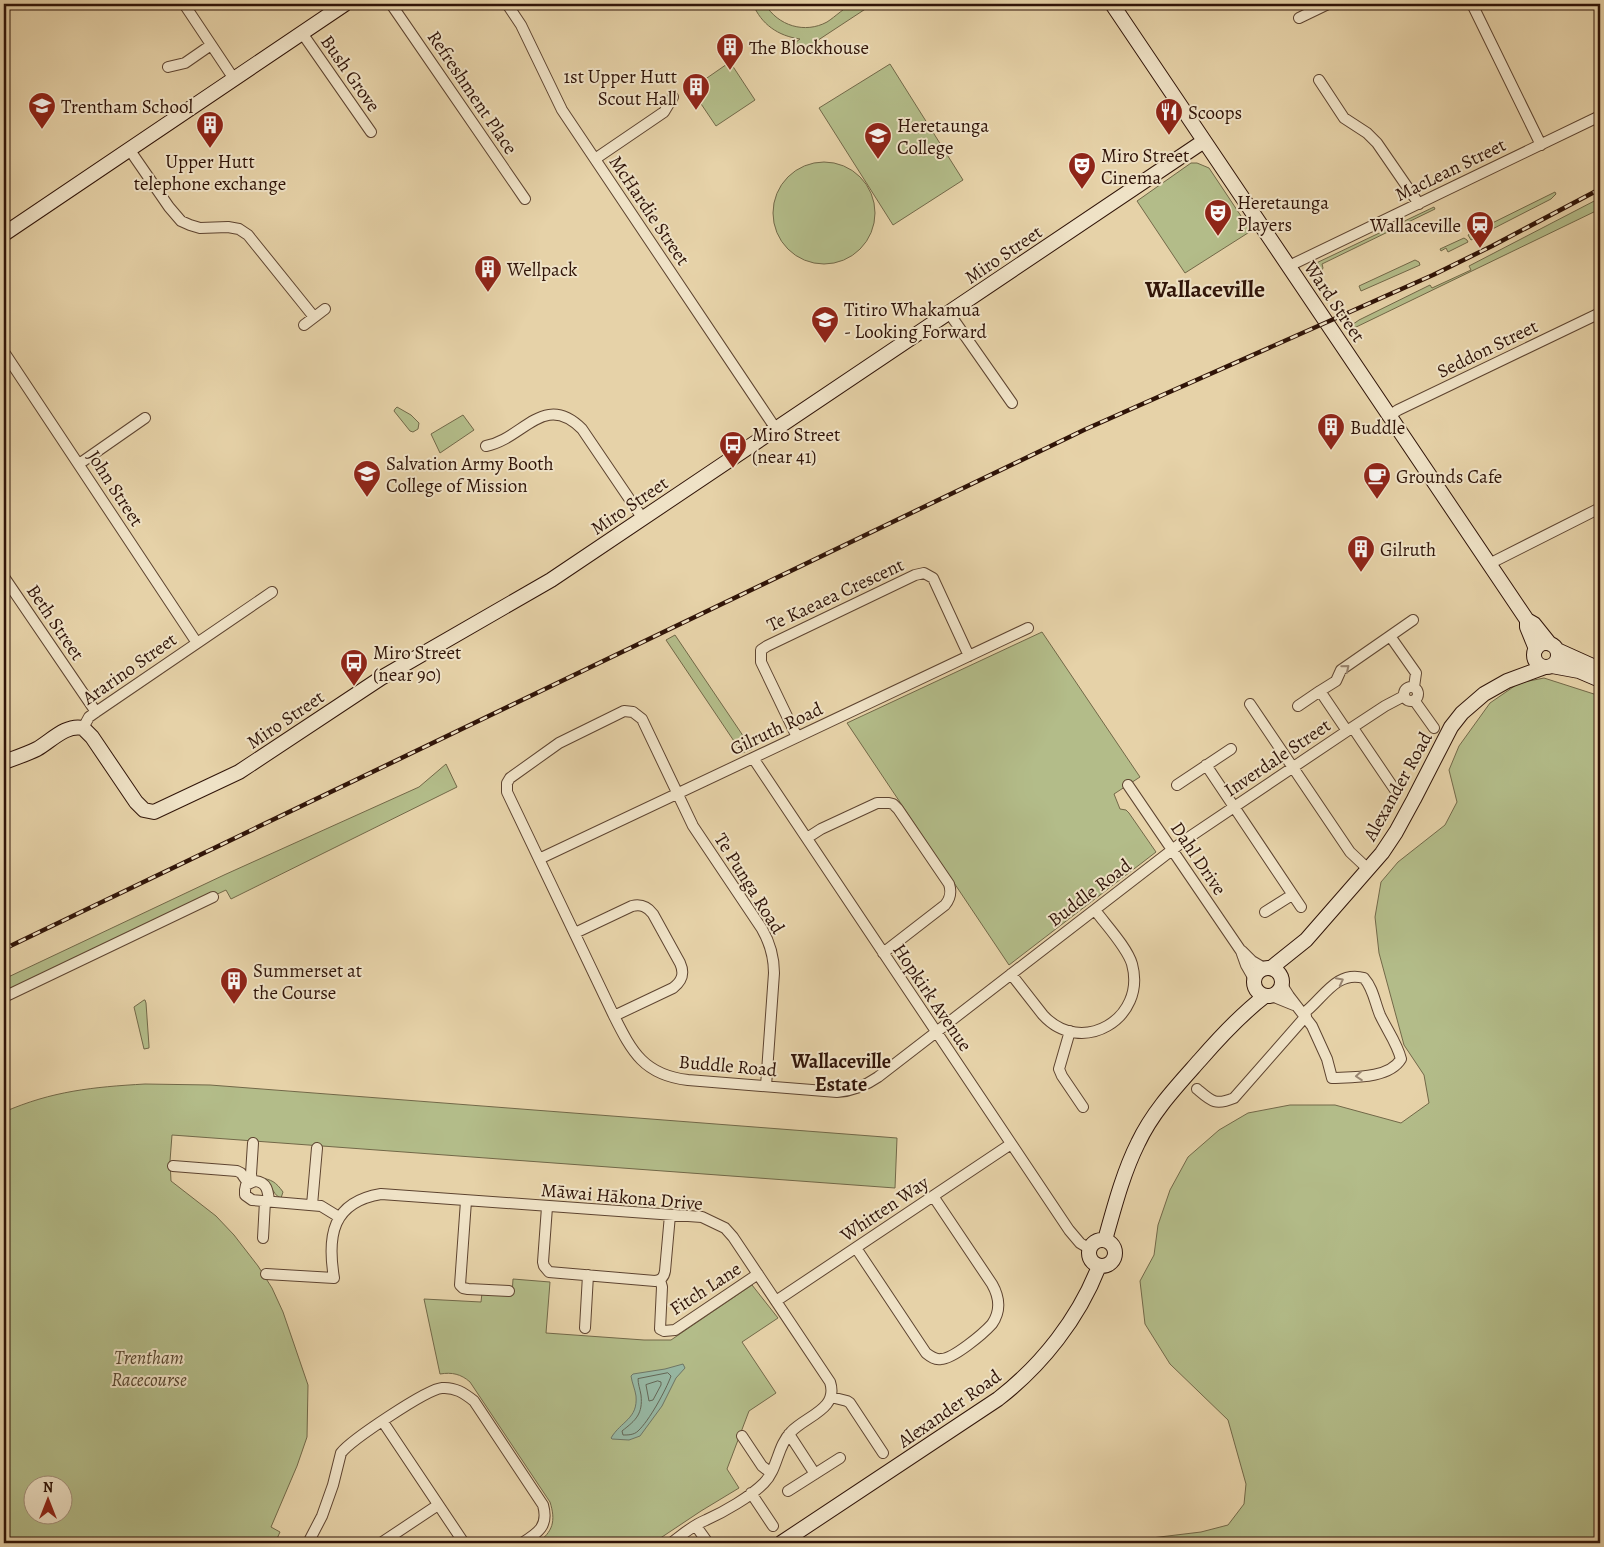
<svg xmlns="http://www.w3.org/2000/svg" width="1604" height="1547" font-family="Alegreya,serif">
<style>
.green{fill:#b3bc89;stroke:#726848;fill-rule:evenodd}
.water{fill:#97b8a4;stroke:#6e7666}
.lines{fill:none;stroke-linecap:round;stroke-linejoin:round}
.shore{stroke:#646656;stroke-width:1}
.street-casing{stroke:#5e4430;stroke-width:12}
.secondary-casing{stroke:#301408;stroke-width:16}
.street{stroke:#efe2c6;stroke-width:10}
.secondary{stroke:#efe2c6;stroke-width:14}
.rail-casing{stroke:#301408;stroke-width:4.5}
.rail{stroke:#efe2c6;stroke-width:2.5;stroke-dasharray:8;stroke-linecap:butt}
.oneway{stroke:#998570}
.labels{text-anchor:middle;stroke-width:4;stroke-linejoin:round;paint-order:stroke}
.poi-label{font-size:19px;fill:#301408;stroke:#efe2c6;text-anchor:start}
.street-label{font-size:19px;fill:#301408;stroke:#efe2c6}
.park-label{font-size:19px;font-style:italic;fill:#57462f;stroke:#efe2c6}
.neighbourhood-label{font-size:20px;font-weight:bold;fill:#301408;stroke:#efe2c6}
.district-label{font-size:24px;font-weight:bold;fill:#301408;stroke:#efe2c6}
</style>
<rect width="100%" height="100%" fill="#e6d2a8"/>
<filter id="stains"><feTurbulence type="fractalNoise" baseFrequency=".004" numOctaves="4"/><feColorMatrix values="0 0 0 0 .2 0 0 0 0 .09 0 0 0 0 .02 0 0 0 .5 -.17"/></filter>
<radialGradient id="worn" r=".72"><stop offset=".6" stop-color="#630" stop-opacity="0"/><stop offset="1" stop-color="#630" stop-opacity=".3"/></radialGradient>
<path class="green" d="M753,4H765C778,26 805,34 827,22C835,17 846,6 853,4C859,2 868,4 873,4L797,54L791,46L800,39C778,36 761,24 753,4Z
M730,62L755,100L716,126L691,89Z
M890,64L963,180L893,225L819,108Z
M773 213a51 51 0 1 1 102 0a51 51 0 1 1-102 0Z
M1191,163H1197L1209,168L1251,231L1185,273L1137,201Z
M1555,192L1556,194L1551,199L1471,240L1468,235Z
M1600,198V209L1350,330L1349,327L1359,320L1430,285L1432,288L1471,270L1469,266Z
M1434,207L1435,209L1322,264L1323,268L1322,270L1317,265L1313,268L1316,271L1310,275L1307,271V269L1310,266Z
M1464,238L1467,240L1468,242L1448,252L1446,248L1441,251L1440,249Z
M1415,260L1419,262L1420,265L1361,291L1359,286Z
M397,407L411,415L419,423L418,429L413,432L410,431L394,411L395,409Z
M463,415L474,430L440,453L431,434Z
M1042,632L1140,777L1114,794L1120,809L1126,810L1129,813L1156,852L1009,965L847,723Z
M675,635L752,749L742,753L666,640Z
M1544,678L1597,695L1600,699V1543H1034L1041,1539L1118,1542L1201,1532L1228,1525L1244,1504L1246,1484L1228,1420L1170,1364L1145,1324L1140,1281L1154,1255L1158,1225L1170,1190L1188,1157L1219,1130L1248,1113L1290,1105H1335L1401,1123L1429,1103L1424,1075L1404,1045L1379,953L1375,917L1381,882L1398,862L1445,825L1457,802L1449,770L1459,746L1490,703L1519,683Z
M446,764L457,787L231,899L226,890L4,994V979L224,875L419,787Z
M144,1000H145L146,1003L149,1046V1048L144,1049L134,1007Z
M145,1084L210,1085L897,1138L895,1188L172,1135L170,1161L171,1181L216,1216L234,1235L258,1266L272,1288L283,1312L308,1385L307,1437L297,1466L271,1527L280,1532L275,1543L265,1539L263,1543H4V1112C52,1091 93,1087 145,1084ZM32,1484H62V1514H32Z
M260,1178C271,1179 276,1182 283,1192L281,1198C270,1194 274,1181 260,1178Z
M513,1279L550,1282L546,1333L644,1340H671L752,1285L778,1318L742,1342L776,1393L749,1411L727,1469L739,1488L701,1511L659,1539L646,1543H537C553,1532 556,1521 550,1502L470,1382C461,1374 452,1372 440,1374L424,1299L481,1302L482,1293L512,1295Z"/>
<path class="water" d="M683,1364L685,1368L676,1378L662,1406L640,1436L629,1440L612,1439L611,1438C621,1421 638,1419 636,1396C635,1389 632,1383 631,1376L633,1374L665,1369Z"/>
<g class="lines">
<path class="shore" d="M668,1373L671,1376C666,1390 649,1421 638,1431C634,1435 628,1435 623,1435L622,1431C636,1420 643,1414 641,1395C640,1389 638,1384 638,1379Z
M658,1381L661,1382V1385L653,1400L649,1401L646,1385Z"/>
<defs>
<path id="street" d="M184,4L234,79
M391,4L525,199
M507,4L521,25L562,110L776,429
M1472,4L1541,145
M1299,18L1328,4
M302,33L371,132
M168,67L185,63L211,45
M1319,80L1344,118L1367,133L1377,143L1419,204
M129,149L169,207L181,221L190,225L200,228L228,227L239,229L248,235L314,317
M595,159L664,112L673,97
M1289,266L1600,116
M949,313L1012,403
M304,325L325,309
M4,352L197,643
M1389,416L1398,410L1600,313
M486,446C523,439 544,391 582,429L643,519
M79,464L145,418
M1489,564L1600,508
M4,577L96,712
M1390,636L1413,620
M1404 694a7 7 0 1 1 14 0a7 7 0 1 1-14 0Z
M1414,700L1434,728
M1250,704L1350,852L1368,869
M1298,706L1320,691
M83,728L89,717L96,712L272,592
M1353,728L1395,790
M1347,731L1320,691L1336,681L1341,670L1390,636L1416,673L1414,687
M797,737L761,662V650L767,646L915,575L924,573L933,578L969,656
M753,758L1069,1230L1080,1243L1090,1249
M1206,765L1301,907
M1128,785L1241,951L1246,965L1254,979
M1177,785L1231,749
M807,838L821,829L877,803H889L893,804L898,809L949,884C952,893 950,899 945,905L883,953
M539,859L1028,628
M1265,912L1292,895
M575,933L632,906C641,904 647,906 653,914L680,963C685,974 682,981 673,988L614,1016
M1242,951L1252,961L1264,968
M1011,974L1043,1015C1081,1057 1147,1019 1132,964C1127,947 1105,924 1095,910
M1282,985L1289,996L1312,1026L1327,1059L1332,1078C1352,1077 1389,1079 1401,1059C1397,1043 1387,1030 1380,1015C1375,1003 1373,988 1364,978C1336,970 1323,999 1304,1013
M1272,996L1294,1005
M4,997L213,897
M1070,1031L1059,1069L1062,1076L1083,1107
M766,1086L774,973C774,956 770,943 762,929L693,826L642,719L633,712L624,711L559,743L510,778L507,783V792L614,1016C632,1052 644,1075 688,1080L837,1092C853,1091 865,1086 878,1077L1185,840L1347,731L1385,706L1404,696
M1197,1089C1211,1101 1215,1106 1234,1098L1306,1016
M173,1166L237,1171L241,1173L248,1183
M252,1181L251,1174L253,1143
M269,1201C268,1191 267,1182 255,1181L246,1185L245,1190V1195L252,1200L321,1206L339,1217
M466,1201L460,1285L463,1288L468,1289L509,1291
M312,1205L317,1148
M547,1207L543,1262L544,1266L549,1272L655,1281C662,1280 664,1277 665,1271L670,1215
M263,1238L265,1201
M856,1248L926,1353C931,1357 935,1360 941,1359C953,1359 983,1334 992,1324C1001,1311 1000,1298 992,1284L933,1196
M266,1274L334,1278C327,1236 332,1202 381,1194L702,1217L725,1228L733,1237L830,1382C839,1409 806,1416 791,1432C777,1446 778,1469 764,1483C750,1497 724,1512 706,1520C693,1525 682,1535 671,1543
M660,1280L662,1287L660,1329L664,1331L675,1330L758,1274
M776,1301L1011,1144
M585,1328L588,1275
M831,1397L847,1401L850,1403L883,1453
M383,1422L464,1543
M789,1434L815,1474
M742,1436L762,1466L771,1473
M788,1491L840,1458
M751,1493L773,1526
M696,1526L708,1543
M308,1543L322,1516L333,1485L341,1453C351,1440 427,1389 442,1388C455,1387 464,1393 474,1401L543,1505C549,1526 538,1533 522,1543
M381,1543L438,1505"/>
<path id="secondary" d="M1112,4L1527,620L1534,624L1550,644
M4,234L345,4
M1527,620V627L1536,649
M1534 655a12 12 0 1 1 24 0a12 12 0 1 1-24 0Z
M1557,650L1597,668
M1552,666L1579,671L1600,680
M4,762C15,758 27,754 37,749C51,741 66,724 83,728L92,737L136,802L144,810L154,812L239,772L381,678L551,580L1204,141
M1254 982a14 14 0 1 1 28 0a14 14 0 1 1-28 0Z
M1271,968L1306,940L1382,853L1396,832L1414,799L1451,727L1462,713L1484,694L1507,681L1545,667
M1105,1240C1114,1208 1123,1173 1138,1143C1153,1111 1177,1086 1200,1060C1220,1037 1240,1015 1265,996
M1089 1253a13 13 0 1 1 26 0a13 13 0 1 1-26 0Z
M781,1543L998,1399C1042,1365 1079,1318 1099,1266"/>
</defs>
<use href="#street" class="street-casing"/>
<use href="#secondary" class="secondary-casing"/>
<use href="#street" class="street"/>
<use href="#secondary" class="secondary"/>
<defs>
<path id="rail" d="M4,949L1086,429L1433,275L1492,246L1600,189"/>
</defs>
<use href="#rail" class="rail-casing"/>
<use href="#rail" class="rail"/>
</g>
<defs><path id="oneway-chevron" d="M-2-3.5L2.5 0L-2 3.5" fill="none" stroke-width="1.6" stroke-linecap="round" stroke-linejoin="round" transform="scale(1.25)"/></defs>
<g class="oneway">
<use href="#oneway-chevron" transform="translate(1346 668) rotate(-39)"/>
<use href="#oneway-chevron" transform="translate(1340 981) rotate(-27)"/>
<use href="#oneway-chevron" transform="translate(1359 1076) rotate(176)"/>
</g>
<defs>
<symbol id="building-pin" viewBox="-11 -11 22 30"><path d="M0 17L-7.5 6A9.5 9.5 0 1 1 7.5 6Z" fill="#8f2418" stroke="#efe2c6"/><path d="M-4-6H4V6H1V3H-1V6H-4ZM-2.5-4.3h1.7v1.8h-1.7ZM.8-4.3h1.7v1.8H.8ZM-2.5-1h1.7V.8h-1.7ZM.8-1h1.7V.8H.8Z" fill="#fff"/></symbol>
<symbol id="school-pin" viewBox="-11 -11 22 30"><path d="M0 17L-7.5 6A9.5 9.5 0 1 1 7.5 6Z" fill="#8f2418" stroke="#efe2c6"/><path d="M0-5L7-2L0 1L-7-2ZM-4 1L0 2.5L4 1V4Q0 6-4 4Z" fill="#fff"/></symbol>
<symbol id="restaurant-pin" viewBox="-11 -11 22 30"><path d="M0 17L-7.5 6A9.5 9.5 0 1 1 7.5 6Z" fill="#8f2418" stroke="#efe2c6"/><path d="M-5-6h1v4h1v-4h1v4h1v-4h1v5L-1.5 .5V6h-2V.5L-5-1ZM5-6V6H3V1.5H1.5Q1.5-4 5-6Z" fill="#fff"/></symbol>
<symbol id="theatre-pin" viewBox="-11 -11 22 30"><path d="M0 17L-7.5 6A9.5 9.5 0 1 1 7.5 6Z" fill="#8f2418" stroke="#efe2c6"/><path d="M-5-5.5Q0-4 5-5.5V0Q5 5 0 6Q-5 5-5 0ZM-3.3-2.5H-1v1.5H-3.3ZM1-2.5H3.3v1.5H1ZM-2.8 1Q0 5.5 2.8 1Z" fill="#fff"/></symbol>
<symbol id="station-pin" viewBox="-11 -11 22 30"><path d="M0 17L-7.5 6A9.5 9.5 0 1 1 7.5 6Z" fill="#8f2418" stroke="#efe2c6"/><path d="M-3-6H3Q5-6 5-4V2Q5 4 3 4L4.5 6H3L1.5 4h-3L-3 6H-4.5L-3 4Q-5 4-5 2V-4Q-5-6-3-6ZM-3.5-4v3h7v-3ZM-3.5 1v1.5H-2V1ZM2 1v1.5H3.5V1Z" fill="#fff"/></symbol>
<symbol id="bus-pin" viewBox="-11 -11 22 30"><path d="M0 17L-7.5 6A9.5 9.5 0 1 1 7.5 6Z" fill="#8f2418" stroke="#efe2c6"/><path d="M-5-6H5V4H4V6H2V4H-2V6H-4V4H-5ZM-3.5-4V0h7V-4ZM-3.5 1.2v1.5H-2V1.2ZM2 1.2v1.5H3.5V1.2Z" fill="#fff"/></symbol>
<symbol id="university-pin" viewBox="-11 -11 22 30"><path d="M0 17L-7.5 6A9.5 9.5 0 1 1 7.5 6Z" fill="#8f2418" stroke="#efe2c6"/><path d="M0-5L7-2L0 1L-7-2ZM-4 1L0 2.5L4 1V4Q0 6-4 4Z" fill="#fff"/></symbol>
<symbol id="cafe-pin" viewBox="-11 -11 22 30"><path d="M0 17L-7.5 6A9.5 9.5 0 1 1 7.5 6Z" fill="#8f2418" stroke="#efe2c6"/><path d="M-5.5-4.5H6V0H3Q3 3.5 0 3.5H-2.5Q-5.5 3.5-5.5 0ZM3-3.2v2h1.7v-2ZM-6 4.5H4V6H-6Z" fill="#fff"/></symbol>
</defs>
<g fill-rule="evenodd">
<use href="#building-pin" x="714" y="31" width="32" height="43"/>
<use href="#building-pin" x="680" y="71" width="32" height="43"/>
<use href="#school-pin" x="26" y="90" width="32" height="43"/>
<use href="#restaurant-pin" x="1153" y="96" width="32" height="43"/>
<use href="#building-pin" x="194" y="109" width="32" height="43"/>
<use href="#school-pin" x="862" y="120" width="32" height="43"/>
<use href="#theatre-pin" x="1066" y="150" width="32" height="43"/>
<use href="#theatre-pin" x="1202" y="197" width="32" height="43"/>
<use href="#station-pin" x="1464" y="209" width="32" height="43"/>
<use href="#building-pin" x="472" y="253" width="32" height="43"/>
<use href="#school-pin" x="809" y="304" width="32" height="43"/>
<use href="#building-pin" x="1315" y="411" width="32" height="43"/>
<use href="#bus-pin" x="717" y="429" width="32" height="43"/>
<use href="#university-pin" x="351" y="458" width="32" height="43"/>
<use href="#cafe-pin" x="1361" y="460" width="32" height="43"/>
<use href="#building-pin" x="1345" y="533" width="32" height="43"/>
<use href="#bus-pin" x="338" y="647" width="32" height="43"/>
<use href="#building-pin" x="218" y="965" width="32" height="43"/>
</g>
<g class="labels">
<g class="poi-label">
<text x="749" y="54">The Blockhouse</text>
<text x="677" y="83" text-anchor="end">1st Upper Hutt<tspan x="677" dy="22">Scout Hall</tspan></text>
<text x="61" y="113">Trentham School</text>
<text x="1188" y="119">Scoops</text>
<text x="897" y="132">Heretaunga<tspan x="897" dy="22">College</tspan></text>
<text x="1101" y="162">Miro Street<tspan x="1101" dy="22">Cinema</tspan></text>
<text x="210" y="168" text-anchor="middle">Upper Hutt<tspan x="210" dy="22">telephone exchange</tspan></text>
<text x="1237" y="209">Heretaunga<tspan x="1237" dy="22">Players</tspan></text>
<text x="1461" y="232" text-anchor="end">Wallaceville</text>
<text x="507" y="276">Wellpack</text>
<text x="844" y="316">Titiro Whakamua<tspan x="844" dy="22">- Looking Forward</tspan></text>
<text x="1350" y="434">Buddle</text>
<text x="752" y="441">Miro Street<tspan x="752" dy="22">(near 41)</tspan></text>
<text x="386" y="470">Salvation Army Booth<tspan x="386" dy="22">College of Mission</tspan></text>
<text x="1396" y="483">Grounds Cafe</text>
<text x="1380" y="556">Gilruth</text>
<text x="373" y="659">Miro Street<tspan x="373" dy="22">(near 90)</tspan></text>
<text x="253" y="977">Summerset at<tspan x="253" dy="22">the Course</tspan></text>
</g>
<g class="street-label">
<text transform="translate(351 73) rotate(55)" y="7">Bush Grove</text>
<text transform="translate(473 92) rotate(56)" y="7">Refreshment Place</text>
<text transform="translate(1450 169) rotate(-26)" y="7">MacLean Street</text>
<text transform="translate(650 210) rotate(56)" y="7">McHardie Street</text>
<text transform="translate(1003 254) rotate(-34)" y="7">Miro Street</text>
<text transform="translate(1335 301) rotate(56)" y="7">Ward Street</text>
<text transform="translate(1487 348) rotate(-26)" y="7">Seddon Street</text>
<text transform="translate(116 488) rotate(57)" y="7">John Street</text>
<text transform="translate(629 505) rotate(-34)" y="7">Miro Street</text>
<text transform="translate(835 594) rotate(-25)" y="7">Te Kaeaea Crescent</text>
<text transform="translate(56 622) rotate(56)" y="7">Beth Street</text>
<text transform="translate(129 668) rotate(-35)" y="7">Ararino Street</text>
<text transform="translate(285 719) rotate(-34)" y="7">Miro Street</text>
<text transform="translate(776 728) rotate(-25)" y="7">Gilruth Road</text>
<text transform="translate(1277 757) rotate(-34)" y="7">Inverdale Street</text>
<text transform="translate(1397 786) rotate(-61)" y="7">Alexander Road</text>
<text transform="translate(1199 858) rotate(56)" y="7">Dahl Drive</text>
<text transform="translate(750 883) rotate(58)" y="7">Te Punga Road</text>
<text transform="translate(1089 892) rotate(-37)" y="7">Buddle Road</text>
<text transform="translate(933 997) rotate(56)" y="7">Hopkirk Avenue</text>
<text transform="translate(728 1065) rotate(5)" y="7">Buddle Road</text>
<text transform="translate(622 1196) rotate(5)" y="7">Māwai Hākona Drive</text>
<text transform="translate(884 1208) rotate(-34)" y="7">Whitten Way</text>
<text transform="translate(705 1288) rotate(-33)" y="7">Fitch Lane</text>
<text transform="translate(949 1408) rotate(-35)" y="7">Alexander Road</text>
</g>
<g class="park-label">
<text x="149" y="1364">Trentham<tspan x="149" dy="22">Racecourse</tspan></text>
</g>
<g class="neighbourhood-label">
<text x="841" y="1068">Wallaceville<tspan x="841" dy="23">Estate</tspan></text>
</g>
<g class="district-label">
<text x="1205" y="297">Wallaceville</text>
</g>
</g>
<rect width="1604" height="1547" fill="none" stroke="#e6d2a8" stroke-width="20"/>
<rect x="5" y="5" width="1594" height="1537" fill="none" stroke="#301408" stroke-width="2.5"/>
<rect x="10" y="10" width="1584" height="1527" fill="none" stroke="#301408"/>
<g transform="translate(48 1500)"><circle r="24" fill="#efe2c6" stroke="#a3907a"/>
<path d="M0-4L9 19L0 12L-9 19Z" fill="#8f2418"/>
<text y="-8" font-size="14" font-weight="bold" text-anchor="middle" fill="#301408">N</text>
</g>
<rect width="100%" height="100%" filter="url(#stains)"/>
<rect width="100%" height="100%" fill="url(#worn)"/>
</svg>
